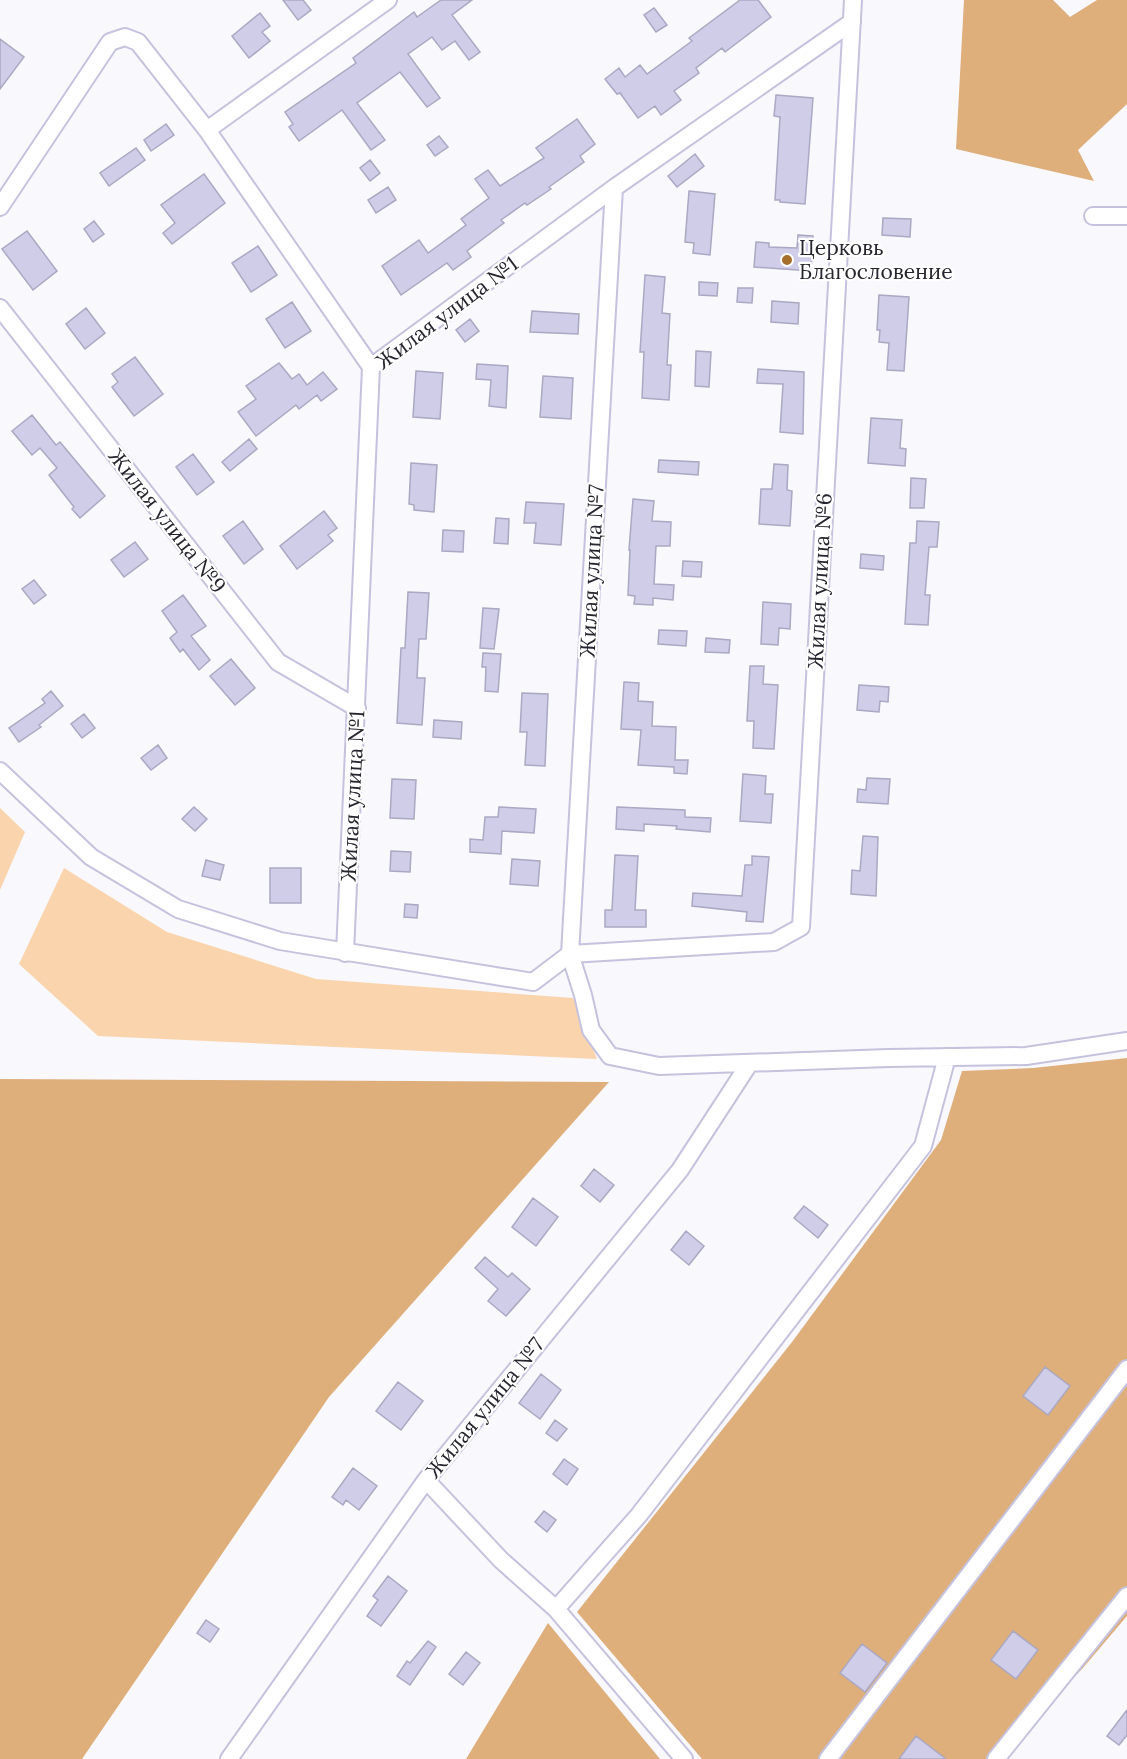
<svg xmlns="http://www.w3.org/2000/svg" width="1127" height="1759" font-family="Lora,serif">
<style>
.green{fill:#fad4ad}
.forest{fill:#deae7b}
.building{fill:#cfcde8;stroke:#aaa8c2;stroke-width:1.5}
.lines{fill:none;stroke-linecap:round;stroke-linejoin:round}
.minor-casing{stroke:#c5c2dd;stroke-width:20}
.minor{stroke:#fff;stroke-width:16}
.poi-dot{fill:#a76f2c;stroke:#fff;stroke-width:2}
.labels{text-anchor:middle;stroke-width:4.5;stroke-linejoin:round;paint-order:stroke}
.poi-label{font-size:21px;fill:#272630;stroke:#fff;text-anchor:start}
.street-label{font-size:21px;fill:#272630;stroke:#fff}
</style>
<rect width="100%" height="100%" fill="#f8f8fd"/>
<path class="green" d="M0,808L25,832L0,890Z
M64,868L167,932L316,979L573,998L597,1059L98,1036L19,964Z"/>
<path class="forest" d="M964,0H1053L1070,17L1097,0H1127V104L1078,150L1094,181L956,149Z
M1127,1058V1616L1082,1669L992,1759H702L577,1612L792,1342L941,1140L962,1071L1033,1068Z
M0,1079L609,1082L329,1397L82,1759H0Z
M548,1623L660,1759H466Z"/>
<path class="building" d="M283,0H303L311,10L298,20Z
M441,0H472L452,15L480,52L469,60L455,41L442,50L432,37L408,54L440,98L427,107L400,72L357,103L385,140L371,150L342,110L299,141L289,127L293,124L285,112L356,63L353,58L414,12L417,17Z
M740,0H758L771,17L725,52L722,48L696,68L699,73L674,91L681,100L661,115L655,106L638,118L620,93L617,94L605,79L619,68L625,77L640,65L647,74L692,41L689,38Z
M654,8L667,25L656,32L644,15Z
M260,13L270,26L262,32L270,41L249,58L232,36Z
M0,39L24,57L0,89Z
M776,95L813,98L805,204L780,202V200H775L780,117L774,116Z
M577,119L595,144L580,156L584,162L549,187L551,189L527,205L525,203L501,220L504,223L467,251L471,257L453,270L447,263L401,295L382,266L419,240L428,253L466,225L461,219L489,198L475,179L488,170L500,186L544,158L536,148Z
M166,124L174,135L151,151L144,140Z
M439,136L448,147L435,156L427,145Z
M136,148L145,160L109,186L100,173Z
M695,154L704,166L677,187L668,176Z
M370,160L380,173L370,181L360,168Z
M204,174L225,203L172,244L163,233L175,223L161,205Z
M388,187L396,200L376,213L368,200Z
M689,191L715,194L710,255L693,253L694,243L685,242Z
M883,218L911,219L910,237L882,235Z
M94,221L104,234L93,242L84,229Z
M27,231L57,271L33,290L2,249Z
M798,235L813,236L811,271L754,267L756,242L769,243V247L797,248Z
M258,246L277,275L251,292L232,263Z
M645,275L665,277L662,313L670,314L667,365H671L669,400L642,398L644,352H640Z
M699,282L718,283L717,296L699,295Z
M738,288H753L752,303L737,302Z
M879,295L909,297L904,371L887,370L889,343L879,342L880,330H877Z
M772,301L799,303L798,324L771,322Z
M292,302L311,331L285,348L266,319Z
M86,308L105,333L85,349L66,324Z
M532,311L579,314L578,334L530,332Z
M470,319L479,331L465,342L456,330Z
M696,351L711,352L709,387L695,386Z
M135,357L163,394L134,416L112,387L118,382L112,374Z
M279,363L292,379L299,374L307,385L323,372L337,389L321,401L317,395L299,409L296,405L256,436L238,412L256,399L246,386Z
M477,364L508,366L506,408L489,406L491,380L476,379Z
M758,369L804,372L803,434L780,432L783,384L757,383Z
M416,371L443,373L440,419L413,417Z
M543,376L573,378L571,419L540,417Z
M32,415L56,445L60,442L105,496L80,518L72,509L74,507L49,475L57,468L40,448L32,455L12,431Z
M871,418L902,420L900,448L906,449L905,466L868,463Z
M249,439L257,449L230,471L222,462Z
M193,454L214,482L197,495L176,467Z
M659,460L699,462L698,475L658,472Z
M411,463L437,465L434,512L414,510V505L409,504Z
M774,464L788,465L787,490L792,491L790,526L759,524L761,489H772Z
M911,478L926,479L924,508H910Z
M633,499L654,501L652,521L671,522L670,546H656L654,584L674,585L673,600L653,598V605L634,604L635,596L628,595L630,550H629Z
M526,502L564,504L561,545L534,543L536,523H524Z
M324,511L337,528L328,535L333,541L297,569L280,546Z
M496,518L509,519L508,544L494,543Z
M243,521L263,549L244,564L223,536Z
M917,521L939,522L937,547H929L925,595H930L928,625L905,624L910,543H916Z
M443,530L464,531L463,552L442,551Z
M135,542L148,559L124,577L111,560Z
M861,554L884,556L883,570L860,568Z
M683,561L702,562L701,577L682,576Z
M34,580L46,595L34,604L22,589Z
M408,592L429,593L426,639H419L417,678H425L422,725L397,723L401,648H405Z
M183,595L206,626L191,636L210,660L199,670L183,649L180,652L170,638L177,632L162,611Z
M763,602L791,604L790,629L779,628L778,645L761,644Z
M483,608L499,609L494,649L480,648Z
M659,630L687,631L686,646L658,644Z
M706,638L730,640L729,653L705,652Z
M483,653L501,654L498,692L485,691L486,667H482Z
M231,659L255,688L235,705L210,676Z
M750,666H764L763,684L778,685L774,749L753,748L754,721H747Z
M624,682L639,683L638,701L653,702L652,726L676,727L675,760H688L687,774L674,773V767L638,765L641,730L621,729Z
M859,685L889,687L888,702L880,701L879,712L857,710Z
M51,691L63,706L39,725L41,727L19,742L9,728L45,703L42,699Z
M522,693L548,694L545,766L525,765L527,732H520Z
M84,714L95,728L82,738L71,724Z
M434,720L462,722L461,739L433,737Z
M158,745L167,758L151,770L141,758Z
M743,774L766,776L765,794H773L771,823L740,821Z
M867,778L890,779L888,804L857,802L858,789L866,790Z
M392,779L416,780L414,819L390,818Z
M194,807L207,819L195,831L182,819Z
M499,807L536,809L534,833L502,831L501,854L470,852V839L483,840L485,817H498Z
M617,807L685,810V817L711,818L710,832L676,829L677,826L644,824V831L616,829Z
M863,836L878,837L876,896L851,894L852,870L860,871Z
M391,851L411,852L410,872L390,871Z
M615,855L638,856L635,910H646V927H605V910H612Z
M752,856L769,857L763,922L746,921L747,912L692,906L693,893L742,896L745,865H752Z
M512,859L540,861L538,886L510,884Z
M206,860L224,865L220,880L202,876Z
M270,868H301V903H270Z
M405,904L418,905L417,918L404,917Z
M594,1169L614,1185L600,1202L581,1186Z
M533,1198L558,1217L536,1246L512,1227Z
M804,1206L828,1225L818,1238L794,1218Z
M686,1231L704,1246L689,1265L671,1250Z
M485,1257L508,1277L512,1273L530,1289L506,1316L488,1301L498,1289L475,1268Z
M1045,1367L1070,1386L1048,1415L1023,1396Z
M541,1374L561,1390L540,1419L519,1403Z
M398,1382L423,1401L401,1430L376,1411Z
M555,1420L567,1429L557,1441L546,1433Z
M564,1459L578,1469L567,1485L553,1474Z
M353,1468L377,1486L359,1510L346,1500L343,1505L332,1497Z
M544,1511L556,1520L547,1532L535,1522Z
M388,1576L407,1591L381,1626L367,1616L378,1600L373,1596Z
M206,1620L219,1629L210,1642L197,1633Z
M1013,1631L1038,1650L1016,1679L991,1660Z
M428,1641L436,1647L410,1685L397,1676L407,1661L410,1663Z
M862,1644L887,1663L865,1692L840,1673Z
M466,1652L480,1663L463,1685L449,1674Z
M1127,1710V1735L1119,1745L1107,1736Z
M916,1736L946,1759H899Z"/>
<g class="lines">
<defs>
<path id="minor" d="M207,130L388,0
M614,188L570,954L583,995L591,1030L610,1056L659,1066L889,1058L1026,1056L1127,1041
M0,207L110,42L125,37L138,42L207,130L371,367
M1093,216H1127
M0,308L278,662L357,708
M0,771L91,857L178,909L280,941L533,982L570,954
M345,953L371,367L614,188L852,22
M570,954L774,942L801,927L853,0
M426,1480L501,1560L556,1609L684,1759
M556,1609L639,1515L923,1146L947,1057
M229,1759L426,1480L680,1170L749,1064
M828,1759L1127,1369
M996,1759L1127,1596"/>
</defs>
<use href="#minor" class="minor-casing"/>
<use href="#minor" class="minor"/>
</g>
<circle class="poi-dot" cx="787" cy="260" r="6"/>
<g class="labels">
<g class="poi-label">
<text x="799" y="255">Церковь<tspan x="799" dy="24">Благословение</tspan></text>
</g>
<g class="street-label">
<text transform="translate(447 313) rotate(-37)" y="7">Жилая улица №1</text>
<text transform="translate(167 521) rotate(52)" y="7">Жилая улица №9</text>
<text transform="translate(592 571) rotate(-87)" y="7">Жилая улица №7</text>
<text transform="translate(820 581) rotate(-87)" y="7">Жилая улица №6</text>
<text transform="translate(353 796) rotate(-87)" y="7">Жилая улица №1</text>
<text transform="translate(485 1408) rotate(-51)" y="7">Жилая улица №7</text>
</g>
</g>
</svg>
